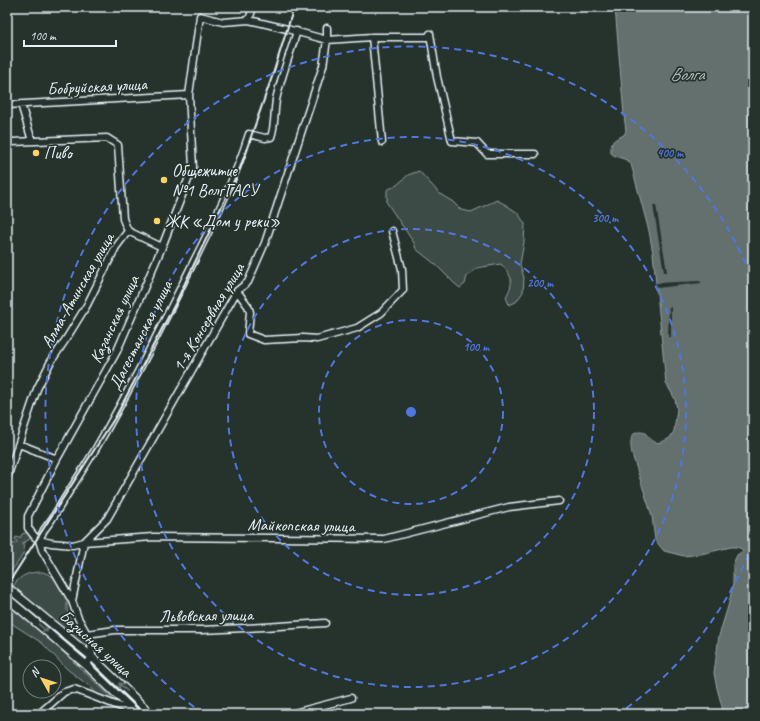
<svg xmlns="http://www.w3.org/2000/svg" width="760" height="721" font-family="Caveat,sans-serif">
<style>
.green{fill:#3e4b47;stroke:#939ea0}
.water{fill:#636f6d;stroke:#98a3a5}
.pier{fill:#26332d}
.lines{fill:none;stroke-linecap:round;stroke-linejoin:round}
.minor-casing{stroke:#e8f1f8;stroke-width:9}
.tertiary-casing{stroke:#e8f1f8;stroke-width:10}
.minor{stroke:#26332d;stroke-width:6}
.tertiary{stroke:#26332d;stroke-width:7}
.rail{stroke:#e8f1f8;stroke-width:2}
.oneway{stroke:#6a7674}
.ring{fill:none;stroke:#5077e0;stroke-width:2;stroke-dasharray:7 5}
.poi-dot{fill:#ffd166;stroke:#26332d;stroke-width:1.5}
.labels{text-anchor:middle;stroke-width:3.5;stroke-linejoin:round;paint-order:stroke}
.street-label{font-size:17px;fill:#e8f1f8;stroke:#26332d}
.poi-label{font-size:17px;fill:#e8f1f8;stroke:#26332d;text-anchor:start}
.water-label{font-size:18px;font-style:italic;fill:#b3bdc0;stroke:#26332d}
.centre{fill:#5077e0;stroke:#26332d;stroke-width:2}
.ring-label{font-size:12px;text-anchor:middle;font-weight:bold;fill:#5077e0;stroke:#26332d;stroke-width:3.5;stroke-linejoin:round;paint-order:stroke}
</style>
<rect width="100%" height="100%" fill="#26332d"/>
<filter id="ink" filterUnits="userSpaceOnUse"><feTurbulence type="fractalNoise" baseFrequency=".025" numOctaves="2"/><feDisplacementMap in="SourceGraphic" scale="8" xChannelSelector="R" yChannelSelector="G"/><feConvolveMatrix kernelMatrix="1 2 1 2 8 2 1 2 1" color-interpolation-filters="sRGB"/></filter>
<g filter="url(#ink)">
<path class="green" d="M419,171L440,194L453,202L461,210L471,212L497,200L506,205L518,213L525,224L524,242L520,264L524,278L523,292L516,302L509,305L506,297C514,282 513,277 501,264L477,268L467,276L465,284L460,288L454,283L435,264L416,249L414,243L387,203V190L397,185L408,175Z
M28,532L32,536L30,539L23,543C23,546 24,548 24,550C23,557 13,570 7,575V581V544L9,543L14,544L17,542L15,539L16,537L20,538L22,534Z
M43,572L54,577L67,598V610L72,624L86,640V642L85,644H82L13,586C21,574 30,572 43,572Z
M7,605C46,634 79,667 114,700L103,699L89,686L67,669L42,643L14,625L7,619Z"/>
<path class="water" d="M615,7H753V714H724L717,688L714,673L719,636L729,603L733,584V564L737,555L743,551L742,549L737,547H731L701,554L684,556L664,551L655,540L652,516L632,454C631,448 628,433 639,432C640,432 643,432 645,433C648,436 650,440 655,442C660,444 665,440 670,438L674,431L677,409L675,399L666,383L653,253L649,231L631,164C626,157 617,159 611,153C610,140 614,140 624,135L626,131L624,115Z"/>
<path class="pier" d="M653,205H656L667,272H664Z
M700,281L701,283L657,288L656,283Z
M669,307H671V337H668Z"/>
<g class="lines">
<defs>
<path id="minor" d="M249,20L253,7
M430,34L428,37H372L327,40L287,29L249,20L223,22L200,16L189,95L193,167L162,247L117,351L57,459L28,516V528L35,537L39,540L51,543L73,545L84,542L153,537L384,539L509,507L559,501
M430,34L437,77L452,141L477,143L487,154H535
M372,37L382,142
M21,104L32,141
M7,105L189,95
M128,231L162,247
M237,291L248,306L250,312L248,334L264,340L303,338L317,339L357,328L381,313L403,290L402,269L392,231
M19,444L57,459
M7,478L37,389L50,363L66,339L87,305L116,247L128,231L123,219L118,145L107,138L12,142
M39,540L44,530L52,519C66,496 81,473 95,450C127,395 156,338 184,281C208,233 233,185 249,134L265,138L271,137C275,126 274,113 276,100C281,77 290,54 297,31
M39,540L42,550L72,601L78,618L91,641L92,657L86,665
M72,601L84,542L107,519L237,291L248,282L265,243L323,66L327,40V28
M87,634L115,630H202L264,627L325,623
M39,714L64,692L74,689L134,712
M290,714L351,698"/>
<path id="tertiary" d="M7,587L92,657L151,714
M7,598L86,665L137,714"/>
</defs>
<use href="#minor" class="minor-casing"/>
<use href="#tertiary" class="tertiary-casing"/>
<use href="#minor" class="minor"/>
<use href="#tertiary" class="tertiary"/>
<path class="rail" d="M11,579L116,416L175,304L240,168L273,74L294,7"/>
</g>
<defs><path id="oneway-shaft" d="M-6 0H5M1.5-3L5.5 0L1.5 3" fill="none" stroke-width="1.6" stroke-linecap="round" stroke-linejoin="round"/></defs>
<g class="oneway">
<use href="#oneway-shaft" transform="translate(43 628) rotate(41)"/>
<use href="#oneway-shaft" transform="translate(123 687) rotate(-136)"/>
</g>
</g>
<g class="ring">
<circle cx="411" cy="412" r="92"/>
<circle cx="411" cy="412" r="183"/>
<circle cx="411" cy="412" r="275"/>
<path d="M753 543A366 366 0 0 1 618 714M204 714A366 366 0 1 1 753 281"/>
</g>
<g class="poi-dot">
<circle cx="36" cy="153" r="4"/>
<circle cx="164" cy="180" r="4"/>
<circle cx="157" cy="221" r="4"/>
</g>
<g class="labels">
<g class="street-label">
<text transform="translate(97 86) rotate(-3)" y="6">Бобруйская улица</text>
<text transform="translate(77 290) rotate(-60)" y="6">Алма-Атинская улица</text>
<text transform="translate(208 317) rotate(-59)" y="6">1-я Консервная улица</text>
<text transform="translate(114 319) rotate(-65)" y="6">Казанская улица</text>
<text transform="translate(140 335) rotate(-63)" y="6">Дагестанская улица</text>
<text transform="translate(301 525) rotate(1)" y="6">Майкопская улица</text>
<text transform="translate(206 615) rotate(-1)" y="6">Львовская улица</text>
<text transform="translate(96 643) rotate(42)" y="6">Базисная улица</text>
</g>
<g class="poi-label">
<text x="44" y="159">Пиво</text>
<text x="172" y="176">Общежитие<tspan x="172" dy="20">№1 ВолгГАСУ</tspan></text>
<text x="165" y="227">ЖК «Дом у реки»</text>
</g>
<g class="water-label">
<text x="687" y="80">Волга</text>
</g>
</g>
<circle cx="411" cy="412" r="6" class="centre"/>
<g class="ring-label">
<text x="670" y="157">400 m</text>
<text x="605" y="222">300 m</text>
<text x="540" y="287">200 m</text>
<text x="476" y="351">100 m</text>
</g>
<rect width="760" height="721" fill="none" stroke="#26332d" stroke-width="24"/>
<rect x="12" y="12" width="736" height="697" fill="none" stroke="#e8f1f8" stroke-width="1.5" filter="url(#ink)"/>
<g transform="translate(42 679) rotate(309)"><circle r="19" fill="#26332d" stroke="#747f7e"/>
<path d="M0-3L7 15L0 10L-7 15Z" fill="#ffd166"/>
<text y="-6" font-size="11" font-weight="bold" text-anchor="middle" fill="#e8f1f8">N</text>
</g>
<path d="M24 40v6h92v-6" fill="none" stroke="#e8f1f8" stroke-width="2"/>
<text x="30" y="40" font-size="12" fill="#e8f1f8" stroke="#26332d" stroke-width="3" paint-order="stroke">100 m</text>
</svg>
